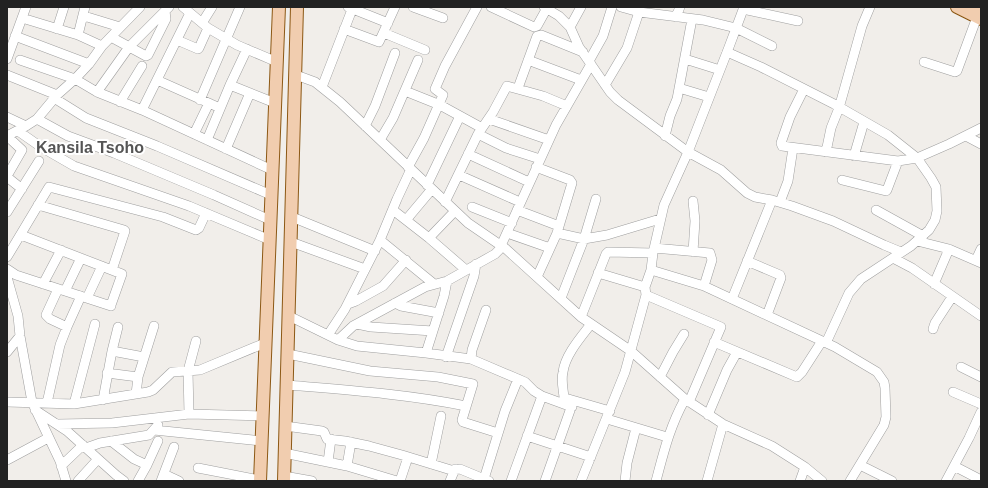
<svg xmlns="http://www.w3.org/2000/svg" width="988" height="488" font-family="Arial,sans-serif">
<style>
.lines{fill:none;stroke-linecap:round;stroke-linejoin:round}
.minor-casing{stroke:#9f9f9f;stroke-width:10}
.major-casing{stroke:#8c5814;stroke-width:14}
.minor{stroke:#fff;stroke-width:9}
.major{stroke:#f1cdaf;stroke-width:12}
.labels{text-anchor:middle;stroke-width:4;stroke-linejoin:round;paint-order:stroke}
.quarter-label{font-size:16px;font-weight:bold;fill:#555;stroke:#fff}
</style>
<rect width="100%" height="100%" fill="#f1eeea"/>
<g class="lines">
<defs>
<path id="minor" d="M183,7L208,28L237,45L277,62
M348,7L388,23
M413,7L443,18
M491,7L534,27L537,26L547,8
M544,7L559,16L570,27L579,47L610,92L618,100L688,152L721,170L747,193L755,197L772,200L792,206L833,221L884,245L901,252
M621,7L639,12L703,20L736,28L772,46
M743,9L798,21
M84,16L120,27
M676,17L680,7
M22,18L78,35L102,46
M202,23L212,7
M570,27L581,7
M57,29L64,7
M344,29L379,42L395,7
M384,33L425,50
M78,35L85,7
M15,36L89,64
M111,37L146,56L148,55L166,19L165,11
M177,40L198,49L199,48L208,28
M727,52L761,67L834,104L888,135L917,158L931,178L936,187L937,211L935,220L929,230L911,246L861,279L849,293L826,343
M7,59L26,7
M685,59L720,70
M20,60L75,79L97,92L142,110L272,170
M528,60L581,80
M589,61L603,36L612,7
M924,62L955,72L957,71L977,17
M7,75L57,95
M296,75L315,82L340,102L468,223L506,249L581,317L631,351L685,399L723,424L772,446L805,467L822,481
M157,80L220,108
M230,85L275,103
M605,85L627,48L639,12
M322,87L353,7
M518,88L537,36L541,35L583,52
M679,88L709,97
M804,89L790,117L781,143L782,146L898,161L917,158L949,144L981,128
M405,91L440,105L482,128
M97,92L129,47L169,7
M54,98L86,118L157,146L271,195
M200,100L240,7
M120,102L142,66
M142,110L190,13
M7,117L26,126
M37,119L68,136L114,153L214,195L270,220
M489,119L549,140
M365,126L375,106L395,53
M18,131L41,147L74,166L189,206L270,240
M194,134L209,103
M478,134L506,148L540,159
M7,136L26,126L37,119L57,95L75,79L89,64L102,46L140,7
M7,136L22,150L7,176
M665,136L670,116L677,99L692,19
M966,136L981,144
M207,140L230,85L247,49
M380,140L393,118L418,60
M226,149L250,93
M826,152L831,128L839,108L862,26L870,7
M468,154L529,182
M854,156L864,122
M408,167L424,138L443,95L435,89L445,66L477,7
M536,167L570,180L572,183L557,233L537,277
M459,175L520,202
M7,177L22,189
M842,180L886,191L887,190L898,161
M427,185L460,116
M445,202L478,134L493,112L507,86L543,96L567,106
M780,202L788,181L793,148
M38,205L124,230L125,231L112,270
M472,207L512,223
M393,210L429,238L466,270
M517,210L559,226
M876,210L923,236
M7,212L39,161
M292,217L375,251
M406,220L432,189
M507,233L550,248
M557,233L584,239L607,235L660,219
M429,238L455,211
M380,240L434,284
M917,241L949,249L981,263
M291,242L365,269
M654,248L710,253L712,260L704,286
M693,252L695,221L693,201
M7,257L49,187L163,217L196,230L199,228L206,213
M893,258L912,268L981,316
M976,260L981,249
M747,261L780,275L781,278L767,315
M7,269L16,275L111,306V305L122,274L21,235
M651,270L704,286L835,347L877,372L884,382L885,388L886,417L884,425L850,481
M598,273L645,287
M7,277L18,316L20,336L32,402L60,461L66,481
M43,284L61,250
M934,284L949,249
M58,289L46,315L50,319L67,327
M65,291L81,258
M646,295L721,327L689,402
M87,298L102,266
M561,298L584,239L596,199
M732,299L772,200
M395,303L401,306L439,313
M348,304L356,301L383,286L406,260
M289,316L338,340L357,346L426,353L471,359L525,382L534,391L542,396L572,407
M581,317L606,254L608,252L653,253
M357,324L371,327L433,331
M591,324C581,337 565,355 563,372C561,380 563,388 564,397L565,398L610,411
M933,329L935,323L952,297
M328,335L345,309L380,240L397,199L411,169
M338,340L353,326L425,287L447,281L495,254L499,250L556,125L591,64
M714,342L797,377L802,372L822,341
M112,351L144,357
M7,352L20,336
M426,353L444,296L447,281
M288,354L370,371L438,377L473,384L462,420L463,422L498,433
M446,357L474,276L476,264
M471,359L472,350L486,310
M961,367L981,377
M107,373L138,377
M660,377L673,352L684,334
M287,385C347,390 407,394 466,406
M953,392L981,404
M136,394L138,377L154,326
M103,400L112,351L118,327
M7,402L74,404L148,392L153,390L172,372L200,370L265,343
M47,403L60,345L67,327L81,296
M74,404L95,324
M35,410L67,431L116,475L124,481
M189,414L188,371L196,341
M708,415L727,370L737,352
M607,419L667,437
M58,424L112,423L189,414L262,416
M285,426L322,431L324,432L327,439L345,441L369,446L402,455L451,470L460,469L489,481
M154,430L262,441
M527,436L591,457
M111,441L134,459L147,465
M86,448L100,443L149,435L158,425
M284,453L347,466L397,481
M7,460L48,438
M328,462L331,439
M431,464L441,416
M860,465L892,481
M61,466L83,445
M347,466L351,442
M954,466L981,480
M198,468L260,480
M164,474L179,481
M284,476L312,481
M484,479L505,411L518,379
M78,481L98,459
M138,481L147,465L158,441
M161,481L174,447
M400,481L408,457
M450,481L455,469
M511,481L542,396
M545,481L573,402
M581,481L625,372L646,295L645,287L651,270L653,253L664,205L688,152L729,47L744,7
M625,481L627,463L636,428
M656,481C664,451 670,426 685,399
M707,481L723,424
M800,481L805,467
M946,481L969,438L981,412"/>
<path id="major" d="M957,7L981,19
M976,7L981,9
M260,481L279,7
M284,481L297,7"/>
</defs>
<use href="#minor" class="minor-casing"/>
<use href="#major" class="major-casing"/>
<use href="#minor" class="minor"/>
<use href="#major" class="major"/>
</g>
<g class="labels">
<g class="quarter-label">
<text x="90" y="153">Kansila Tsoho</text>
</g>
</g>
<rect width="988" height="488" fill="none" stroke="#222222" stroke-width="16"/>
</svg>
